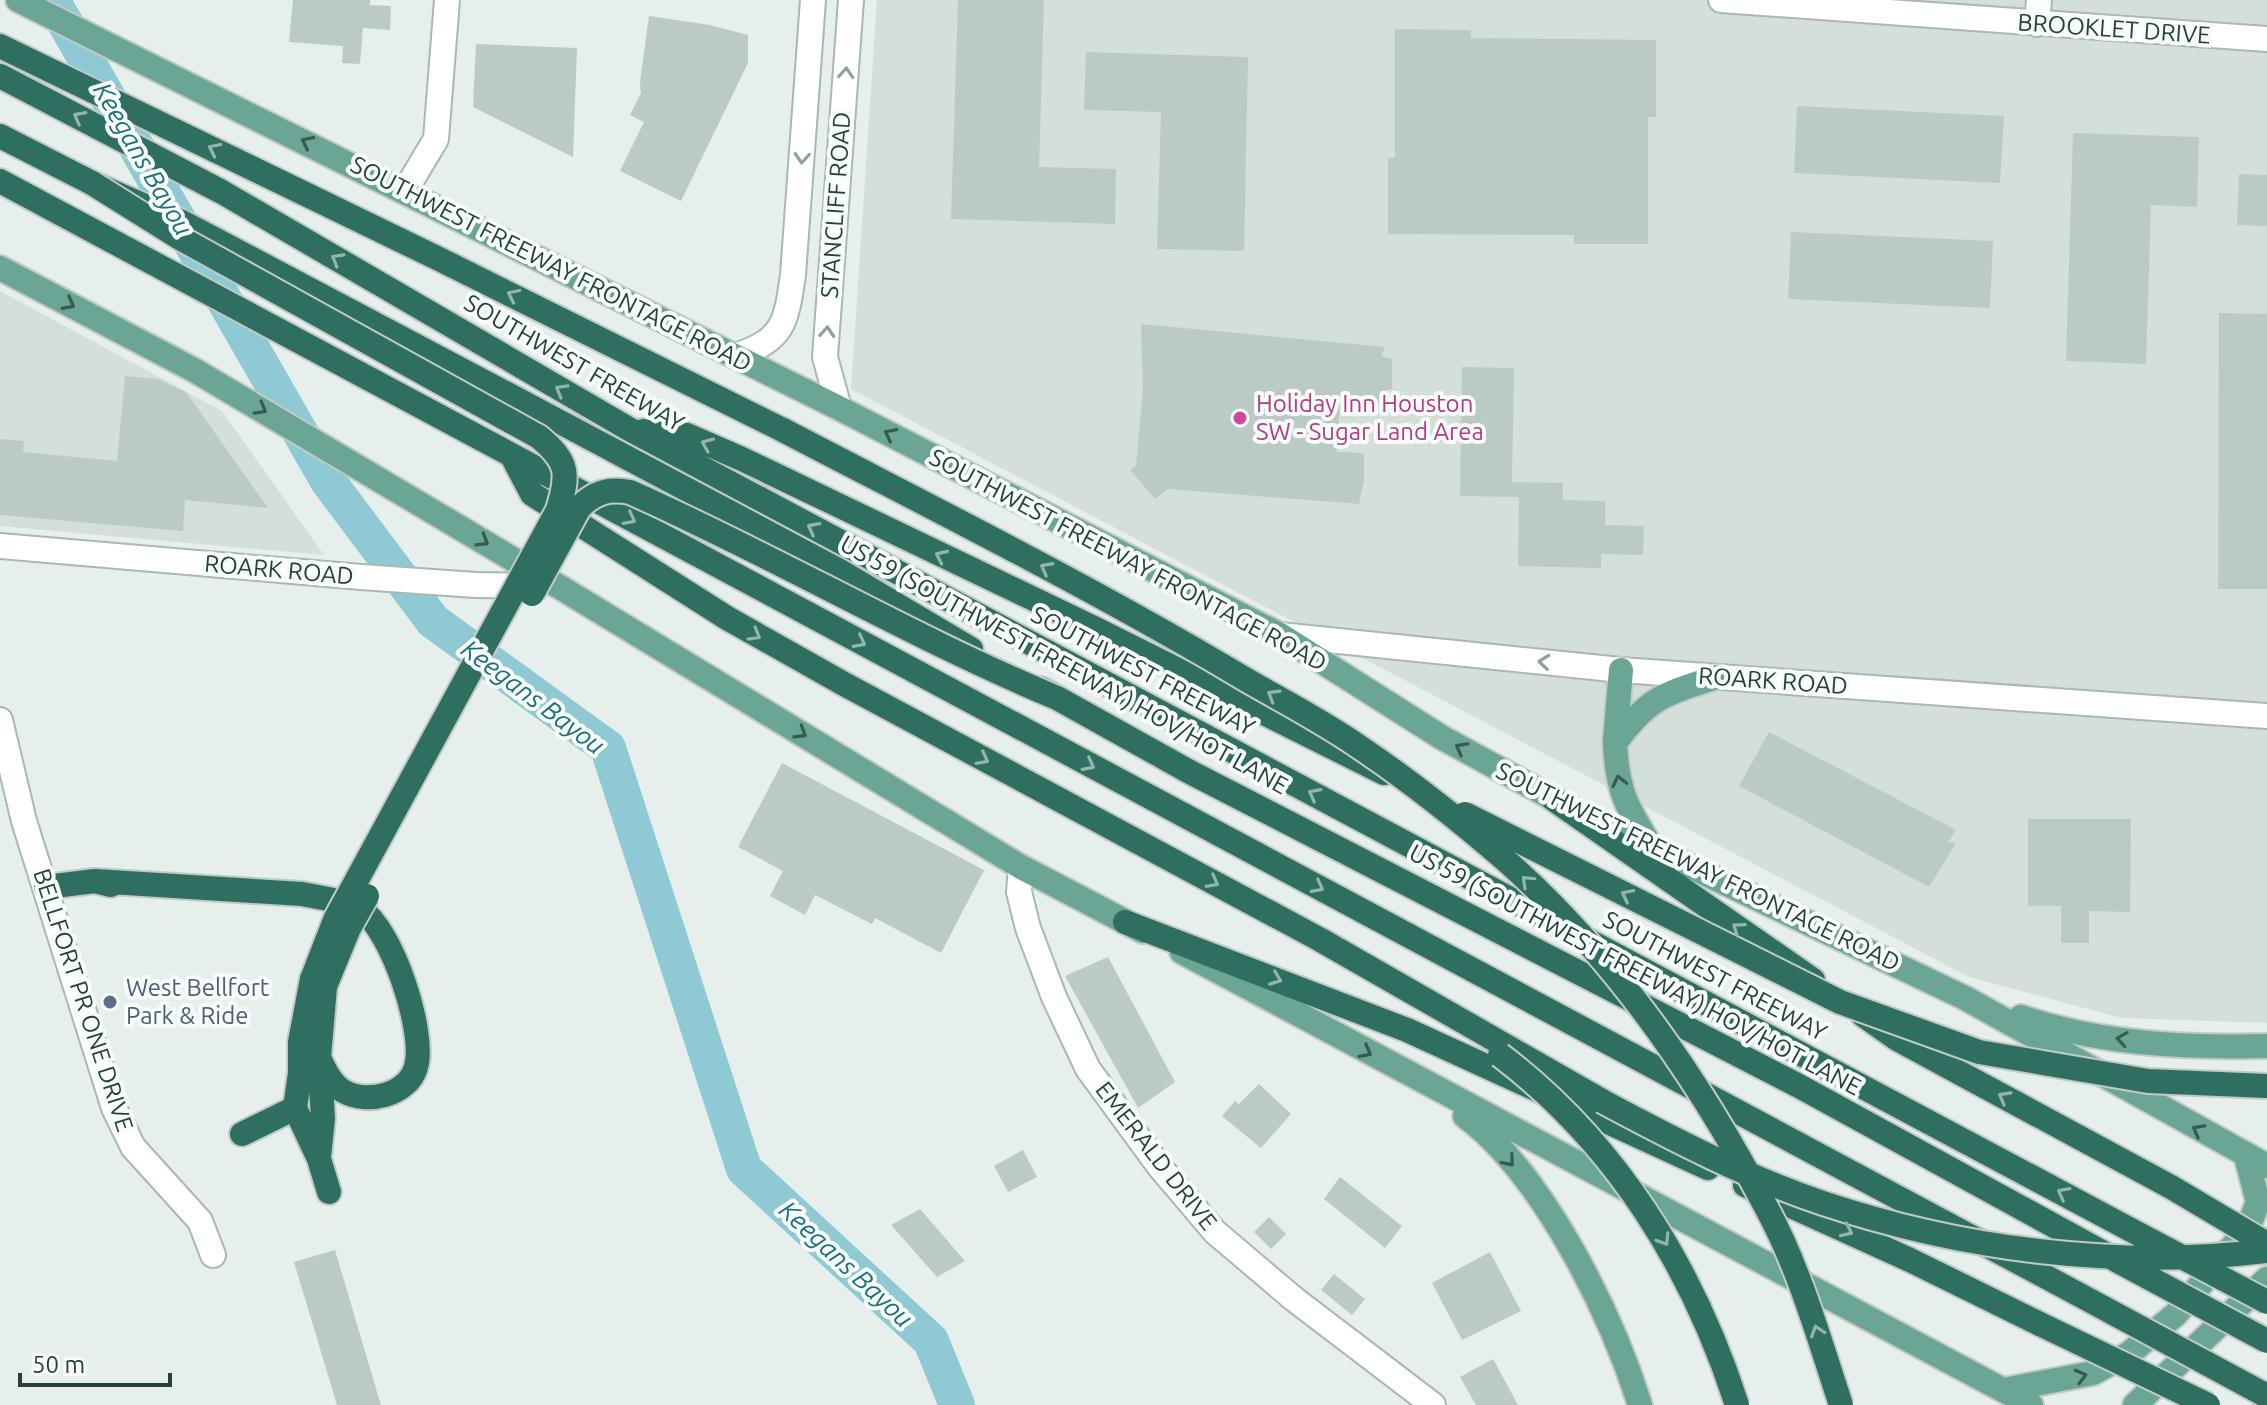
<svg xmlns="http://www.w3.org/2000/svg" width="2267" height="1405" font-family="Ubuntu,sans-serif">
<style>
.built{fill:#d4dfda}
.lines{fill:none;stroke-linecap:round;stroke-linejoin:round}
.river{stroke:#8ec9d4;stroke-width:36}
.building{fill:#bbcac4}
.minor-casing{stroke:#a8b8b2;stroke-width:28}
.major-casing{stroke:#c2cac8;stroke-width:28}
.highway-casing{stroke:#c2cac8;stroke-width:28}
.minor{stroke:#fff;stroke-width:24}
.major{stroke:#6aa596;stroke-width:24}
.highway{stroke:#2f6f62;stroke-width:24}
.highway-bridge-casing{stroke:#c2cac8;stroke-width:28;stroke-linecap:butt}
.highway-bridge{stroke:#2f6f62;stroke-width:24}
.oneway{stroke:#92a09c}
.oneway2{stroke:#93b5ae}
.oneway3{stroke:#365b51}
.hotel-dot{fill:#d1479c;stroke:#f7fbf9;stroke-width:3}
.service-dot{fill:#5c6f8a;stroke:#f7fbf9;stroke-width:3}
.labels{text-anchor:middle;stroke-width:8;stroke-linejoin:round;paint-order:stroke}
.street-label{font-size:24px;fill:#24423a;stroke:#f7fbf9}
.hotel-label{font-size:24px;fill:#b23c85;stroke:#f7fbf9;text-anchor:start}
.service-label{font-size:24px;fill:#4e5e75;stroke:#f7fbf9;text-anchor:start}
.water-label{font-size:26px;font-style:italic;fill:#1c6f80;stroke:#f7fbf9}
</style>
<rect width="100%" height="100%" fill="#e6efeb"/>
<path class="built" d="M877,0H2267V1023L2122,1018L1969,977L851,389Z
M0,291L222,411L324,555L0,526Z"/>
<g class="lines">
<path class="river" d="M52,0L328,481L433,621L608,748L744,1169L931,1341L957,1405"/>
</g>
<path class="building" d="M293,0H370V5L391,6L390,30L363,28L360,64L342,63L343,46L289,42Z
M958,0H1044L1039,167L1116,169L1115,224L951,219Z
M649,16L710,25L748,35V63L681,201L620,171L644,122L630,115L641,93L640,82Z
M1395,29L1471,30V38L1656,40V117H1648V244H1574V235L1388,234V158H1395Z
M476,44L577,48L573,157L473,107Z
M1086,52L1248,57L1244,251L1157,249L1161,112L1084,110Z
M1797,106L2004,116L2000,183L1794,173Z
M2073,133L2199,137L2197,207L2151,205L2146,364L2066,361Z
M2239,174L2267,175V226L2237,225Z
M1791,232L1993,241L1990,308L1788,299Z
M2219,313L2267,314V589H2218Z
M1141,324L1385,347L1381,356L1392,359V389L1381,391L1379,403L1340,401L1337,452L1364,453V480L1359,504L1168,489L1155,499L1130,470L1136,466L1143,389Z
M1462,367L1514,368L1512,482L1563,483V500L1605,501V525L1644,526L1643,555L1601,554V568L1518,566L1519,497L1460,496Z
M125,376L158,379L186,392L268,508L185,500L183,531L0,515V439L24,441L23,452L117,461Z
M1769,732L1956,830L1948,842L1956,843L1929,887L1739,786Z
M782,763L984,870L941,953L875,918L872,924L815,895L805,915L770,896L783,871L738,847Z
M2028,819H2131L2130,912L2089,911V943H2061V906H2028Z
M1108,957L1175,1082L1138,1108L1065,976Z
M1259,1084L1291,1114L1261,1148L1222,1116L1235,1101L1239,1104Z
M1023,1150L1037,1177L1008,1192L994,1166Z
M1340,1177L1402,1226L1385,1248L1324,1199Z
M920,1209L965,1261L937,1277L891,1225Z
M1269,1217L1286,1234L1271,1249L1254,1232Z
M335,1250L369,1365L381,1405H337L294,1262Z
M1490,1252L1521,1311L1462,1340L1432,1283Z
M1334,1274L1365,1299L1352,1315L1321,1290Z
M1493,1359L1518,1405H1476L1460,1377Z"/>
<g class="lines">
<defs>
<path id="minor" d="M1721,0L2267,39
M2037,24L2039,0
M405,191L436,139L447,0
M735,356C784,340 786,323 793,275L813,0
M839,408L825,357L851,0
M0,546L361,577L476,585L536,586
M1280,635L1621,670L2267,716
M0,720L24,821L114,1108L133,1147L200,1221L213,1255
M1021,867L1019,892L1028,928L1054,997L1088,1069L1159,1166L1215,1232L1294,1299L1433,1405"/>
<path id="major" d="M18,0L839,408L1280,635L1441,737L1569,807
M0,268L194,370L558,586L1021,867L1143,931
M1615,741L1621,670
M1602,824L1965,998L2267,1166
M1652,848C1627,808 1617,791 1615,743C1649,697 1664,694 1717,677
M1182,952L2031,1405
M2021,1017C2099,1044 2185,1048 2267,1046
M1465,1116C1543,1174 1611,1313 1640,1405
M2004,1390L2093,1373L2130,1353L2176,1314L2248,1228L2258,1202L2246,1156
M2135,1405L2267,1279"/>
<path id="highway" d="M0,46L435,257L783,430
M0,76L222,192L629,429L2131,1230
M0,136L92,183L182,222L545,414L840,571L971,649
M0,181L2076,1293
M643,431L687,435L742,459L1094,628L1384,773
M512,456L532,494L727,618L844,684L1319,939L1602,1101
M1041,689L1188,771L1799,1086L2109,1256
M1553,799L1813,980
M95,881L302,894C321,898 344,900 361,910C392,929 426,1033 416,1067C408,1095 367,1105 343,1091C331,1084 324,1069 319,1057
M46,887L95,881L111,885
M1125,922L1407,1030L1708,1168
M312,979L300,1042V1073L295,1108L319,1159L329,1192
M1863,1015L1897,1039L2171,1187
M242,1134L295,1108
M319,1157L323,1118L319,1057L325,987
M1745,1185L1910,1260L2042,1325"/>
</defs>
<use href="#minor" class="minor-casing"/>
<use href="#major" class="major-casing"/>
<use href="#highway" class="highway-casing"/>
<use href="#minor" class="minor"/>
<use href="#major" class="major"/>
<use href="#highway" class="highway"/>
<defs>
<path id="highway-bridge" d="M92,183L180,238L539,437C569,462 569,474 558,510L335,920L312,979
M783,430C938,511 1095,589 1245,679C1283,701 1324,722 1361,748C1410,781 1458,819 1503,858C1614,955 1699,1079 1767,1209C1800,1270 1819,1339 1841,1405
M532,594L579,508C594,492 609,488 630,492C775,556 911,637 1057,698
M1465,814L1840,1002L1979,1052L2148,1081L2267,1086
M326,984L349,928L367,896
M1500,1055C1616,1143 1693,1268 1737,1405
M1602,1101C1673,1139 1746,1177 1823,1203C1964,1250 2119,1269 2267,1251
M2171,1187L2267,1244
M2131,1230L2267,1302
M2114,1259L2267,1341
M2076,1293L2267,1396
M2042,1325L2208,1405"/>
</defs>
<use href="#highway-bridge" class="highway-bridge-casing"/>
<use href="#highway-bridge" class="highway-bridge"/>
</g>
<defs><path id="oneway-chevron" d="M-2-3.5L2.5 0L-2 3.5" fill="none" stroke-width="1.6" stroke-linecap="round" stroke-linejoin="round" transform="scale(2)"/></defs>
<g class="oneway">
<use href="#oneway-chevron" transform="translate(846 73) rotate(-86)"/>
<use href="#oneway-chevron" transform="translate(802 158) rotate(94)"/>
<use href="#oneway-chevron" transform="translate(827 332) rotate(-86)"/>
<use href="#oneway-chevron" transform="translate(1544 662) rotate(-174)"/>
</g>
<g class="oneway2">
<use href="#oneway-chevron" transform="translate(79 117) rotate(-152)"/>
<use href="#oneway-chevron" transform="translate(214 149) rotate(-154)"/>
<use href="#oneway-chevron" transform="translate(337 259) rotate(-150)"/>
<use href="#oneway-chevron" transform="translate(513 295) rotate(-154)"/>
<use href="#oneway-chevron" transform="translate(561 390) rotate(-150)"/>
<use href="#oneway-chevron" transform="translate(707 444) rotate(-157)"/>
<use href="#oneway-chevron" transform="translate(630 519) rotate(28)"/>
<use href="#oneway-chevron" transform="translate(813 528) rotate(-152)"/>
<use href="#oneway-chevron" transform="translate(941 556) rotate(-155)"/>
<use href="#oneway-chevron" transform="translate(1046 568) rotate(-152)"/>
<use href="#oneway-chevron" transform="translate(755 635) rotate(30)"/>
<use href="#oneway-chevron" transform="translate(860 642) rotate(28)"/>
<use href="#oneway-chevron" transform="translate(1273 695) rotate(-149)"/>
<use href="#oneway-chevron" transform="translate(983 759) rotate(28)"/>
<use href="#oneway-chevron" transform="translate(1089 765) rotate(28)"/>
<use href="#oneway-chevron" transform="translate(1314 794) rotate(-152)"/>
<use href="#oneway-chevron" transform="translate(1527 881) rotate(-136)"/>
<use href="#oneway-chevron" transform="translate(1213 882) rotate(28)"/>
<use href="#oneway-chevron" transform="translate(1318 887) rotate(28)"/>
<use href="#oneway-chevron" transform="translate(1627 895) rotate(-153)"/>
<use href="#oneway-chevron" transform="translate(1738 928) rotate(-145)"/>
<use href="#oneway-chevron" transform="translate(1276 979) rotate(21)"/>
<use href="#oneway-chevron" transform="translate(2004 1097) rotate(-151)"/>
<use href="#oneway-chevron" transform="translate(2063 1193) rotate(-152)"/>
<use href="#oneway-chevron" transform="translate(1847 1231) rotate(25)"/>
<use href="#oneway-chevron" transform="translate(1664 1240) rotate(58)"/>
<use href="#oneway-chevron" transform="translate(1817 1331) rotate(-108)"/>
</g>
<g class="oneway3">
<use href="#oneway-chevron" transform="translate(307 142) rotate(-153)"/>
<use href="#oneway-chevron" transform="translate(69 304) rotate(28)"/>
<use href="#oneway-chevron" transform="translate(261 409) rotate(30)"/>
<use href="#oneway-chevron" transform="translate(890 434) rotate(-153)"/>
<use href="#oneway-chevron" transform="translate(483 541) rotate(31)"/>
<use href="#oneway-chevron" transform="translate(801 733) rotate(31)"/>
<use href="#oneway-chevron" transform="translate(1461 748) rotate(-151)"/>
<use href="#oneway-chevron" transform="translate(1619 781) rotate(-103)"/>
<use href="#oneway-chevron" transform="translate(2122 1039) rotate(-171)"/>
<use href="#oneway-chevron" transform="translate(1366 1052) rotate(28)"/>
<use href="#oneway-chevron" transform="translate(2198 1130) rotate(-151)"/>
<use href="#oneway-chevron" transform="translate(1509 1161) rotate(50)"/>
<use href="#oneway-chevron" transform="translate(2081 1376) rotate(-15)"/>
</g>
<circle class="hotel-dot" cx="1240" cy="418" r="8"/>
<circle class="service-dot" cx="110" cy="1002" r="8"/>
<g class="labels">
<g class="street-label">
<text transform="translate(2114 29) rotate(4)" y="8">BROOKLET DRIVE</text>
<text transform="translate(836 205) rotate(-86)" y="8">STANCLIFF ROAD</text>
<text transform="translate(551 264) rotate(27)" y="8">SOUTHWEST FREEWAY FRONTAGE ROAD</text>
<text transform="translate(574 363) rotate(30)" y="8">SOUTHWEST FREEWAY</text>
<text transform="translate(1128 560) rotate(28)" y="8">SOUTHWEST FREEWAY FRONTAGE ROAD</text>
<text transform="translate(279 570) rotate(5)" y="8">ROARK ROAD</text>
<text transform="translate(1064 665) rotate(29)" y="8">US 59 (SOUTHWEST FREEWAY) HOV/HOT LANE</text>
<text transform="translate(1143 671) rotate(28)" y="8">SOUTHWEST FREEWAY</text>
<text transform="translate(1773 681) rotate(4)" y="8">ROARK ROAD</text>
<text transform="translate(1698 867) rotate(26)" y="8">SOUTHWEST FREEWAY FRONTAGE ROAD</text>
<text transform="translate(1635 970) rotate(28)" y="8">US 59 (SOUTHWEST FREEWAY) HOV/HOT LANE</text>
<text transform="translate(1715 976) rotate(28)" y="8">SOUTHWEST FREEWAY</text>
<text transform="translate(83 1000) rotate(72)" y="8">BELLFORT PR ONE DRIVE</text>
<text transform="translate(1156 1156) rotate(52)" y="8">EMERALD DRIVE</text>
</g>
<g class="hotel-label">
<text x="1256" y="412">Holiday Inn Houston<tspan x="1256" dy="28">SW - Sugar Land Area</tspan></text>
</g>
<g class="service-label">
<text x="126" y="996">West Bellfort<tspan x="126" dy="28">Park &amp; Ride</tspan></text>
</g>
<g class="water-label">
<text transform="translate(143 159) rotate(60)" y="9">Keegans Bayou</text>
<text transform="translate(533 697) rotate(37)" y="9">Keegans Bayou</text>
<text transform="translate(846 1264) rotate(43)" y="9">Keegans Bayou</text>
</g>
</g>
<path d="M20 1373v12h150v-12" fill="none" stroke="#24423a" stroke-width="4"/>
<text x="32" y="1373" font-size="24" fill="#24423a" stroke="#f7fbf9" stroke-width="6" paint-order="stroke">50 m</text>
</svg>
